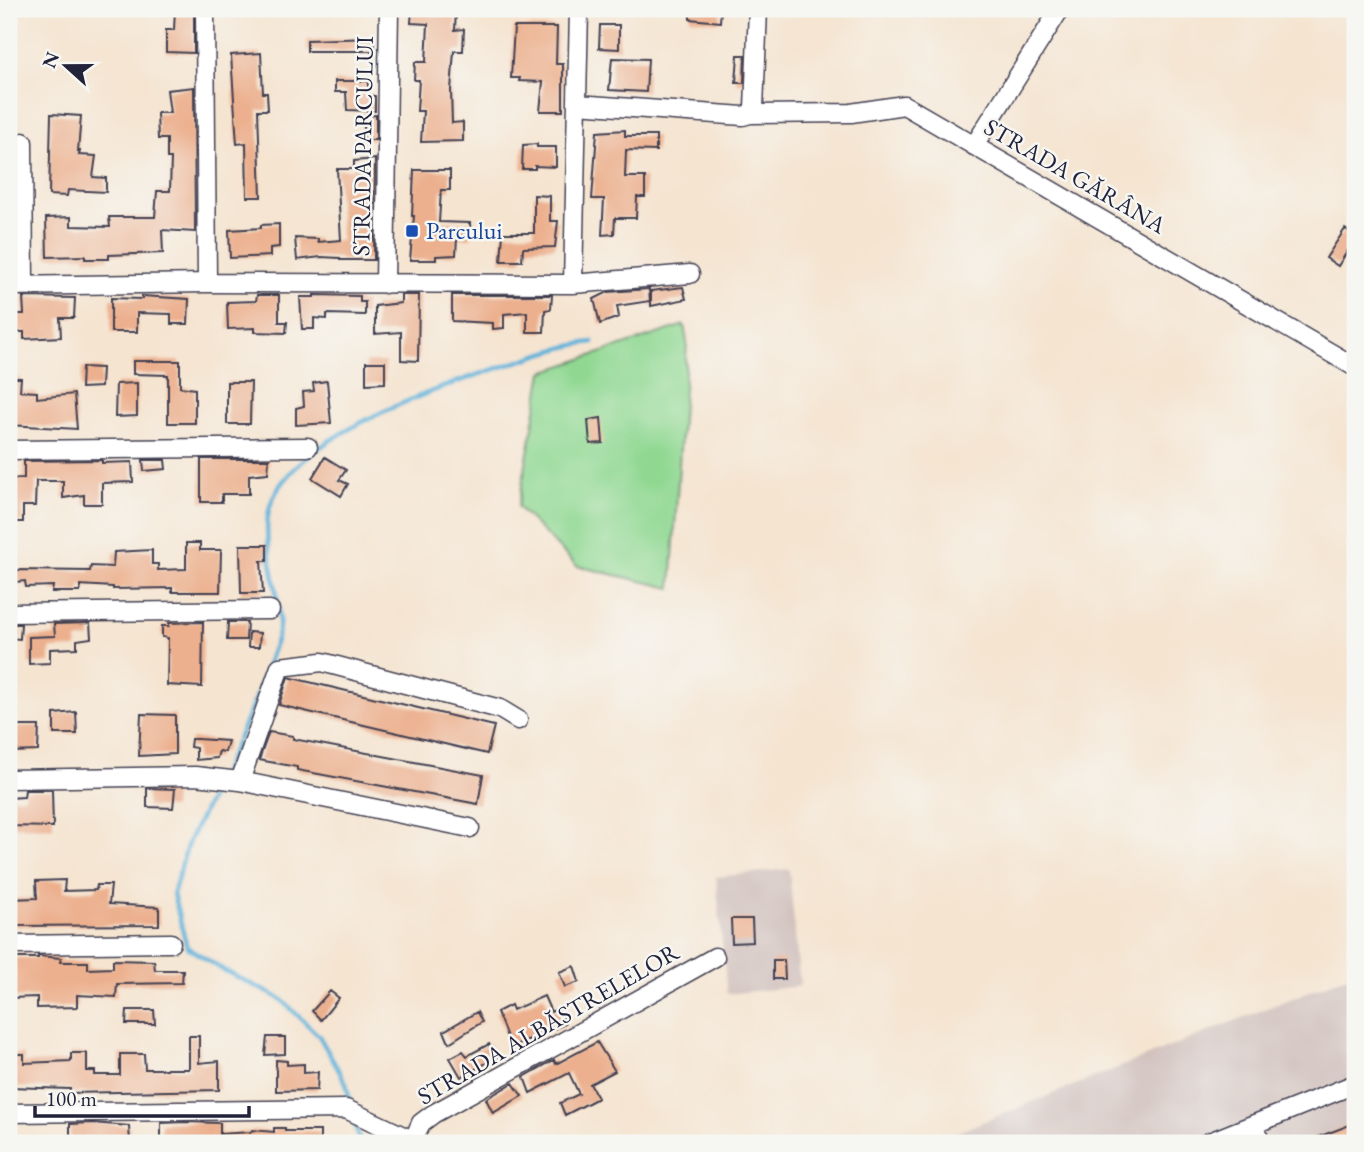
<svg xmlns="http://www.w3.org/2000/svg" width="1364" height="1152" font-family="'EB Garamond',serif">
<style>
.industrial{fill:#d0c0bc}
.green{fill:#90d892;stroke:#597d66;stroke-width:2}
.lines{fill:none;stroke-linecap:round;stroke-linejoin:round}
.stream{stroke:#5eb2da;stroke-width:4.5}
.building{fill:#ecb08e}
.minor-casing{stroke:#423f51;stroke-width:21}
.minor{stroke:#fff;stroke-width:18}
.transit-dot{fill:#1a4fb4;stroke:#f6f6f2;stroke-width:2.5}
.labels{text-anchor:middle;stroke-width:5;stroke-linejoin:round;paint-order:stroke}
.street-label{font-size:24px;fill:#22223b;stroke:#f6f6f2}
.transit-label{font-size:24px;fill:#164399;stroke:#f6f6f2;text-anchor:start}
</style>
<rect width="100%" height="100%" fill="#f6f6f2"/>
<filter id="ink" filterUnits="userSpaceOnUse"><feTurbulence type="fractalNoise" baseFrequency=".0143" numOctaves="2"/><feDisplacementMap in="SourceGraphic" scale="14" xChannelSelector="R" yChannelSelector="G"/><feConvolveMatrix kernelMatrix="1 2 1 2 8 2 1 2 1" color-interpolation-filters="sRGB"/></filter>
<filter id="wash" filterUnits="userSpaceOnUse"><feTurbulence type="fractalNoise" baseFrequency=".00686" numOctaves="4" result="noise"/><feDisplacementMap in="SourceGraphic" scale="28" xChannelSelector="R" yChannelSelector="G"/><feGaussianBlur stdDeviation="1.57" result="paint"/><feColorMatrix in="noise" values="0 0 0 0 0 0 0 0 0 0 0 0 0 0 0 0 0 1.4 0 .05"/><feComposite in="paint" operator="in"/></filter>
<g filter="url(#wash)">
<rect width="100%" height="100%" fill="#f5e4d0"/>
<path class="industrial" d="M789,869L800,986L727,994L716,877Z
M1355,973V1143H930Z"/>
<path class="green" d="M684,325L687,342L671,588L577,566L518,507L543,372Z"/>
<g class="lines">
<path class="stream" d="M222,774C240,735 258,697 270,656C273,647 279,636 279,626C281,589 261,543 269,510C286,438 437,388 501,367C532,357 561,346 593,342
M218,782L188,843L173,894L187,947L225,971L281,999L319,1036L346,1083L351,1106
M354,1118L360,1143"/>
</g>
<g id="blocks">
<path class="building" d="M175,9H194V53L166,52V30H174Z
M412,9H456L455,30L464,29L463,51H454L451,90L452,123L463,122V141L421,142L423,111H417L419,80H414L415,62H426L428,24L411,23Z
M690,9H721L720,22L690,19Z
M600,25H619V49L599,48Z
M514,27H557L556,64H563V111H540L543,82L519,81L520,78H511Z
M374,38L375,51H307V40Z
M261,53L263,93H267L268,110H258L261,197H247L246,143L237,144L231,55Z
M738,55H745L744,83H736Z
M612,58L648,59L646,92L609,90Z
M335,81H368V95L375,96V111L347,110L346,92H335Z
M194,87L195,232L162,230L163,253L109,255V259H85V256L47,257L46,218L71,217V226L110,227L109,217H155L157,191H170L171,158H167V139H158L157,113H170L167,90Z
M51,114L81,116L78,151H80L79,155L96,156L93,177L106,178V192L68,190L67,196L49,195Z
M376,115V140H364V116Z
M625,130V136H656V151L626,150L625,177H645V197H637L636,218H615L614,234L602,235L604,199H592L597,132Z
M537,144V147H556V167L535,166V169H522L523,145Z
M375,159L374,260H340V258L321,257L297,260L295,238L318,239V242L341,240L337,169H354V161Z
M414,170H450V190H441L439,222L470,223L471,238H457L456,255L436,256V260H410L414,216H412Z
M534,195L550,196V221H558L555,247L523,248L522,261H501L503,233H534Z
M279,224V247L270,248V256L230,258L229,230L261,228V225Z
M1345,229L1355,235V239L1338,266L1326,258Z
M683,287L686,299L651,306V291Z
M649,289L650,301L617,306L619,317L600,324L594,299L608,292Z
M257,295H279V322H287L286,333L255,332V328L228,329L227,302L256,301Z
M314,295L360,296V302H365V315L327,314V319L314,318V329H302L300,297H314Z
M401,295H419L418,361L401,360V332L375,334V306L401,303Z
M452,295H552L551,309L545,310L544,332H527V312L504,314V328L493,329V323L452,321Z
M142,296L189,299L188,324H171V314L137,313V332H111V298L142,299Z
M23,297L75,298L74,318H60L61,337L24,339V332H9V314H24Z
M133,361H180V387L195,389V423H168V375L133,374Z
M366,362H385V383L366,384Z
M82,367L102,368L101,387L81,388Z
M9,378H21L20,391L37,392V398L74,394L77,429L9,425Z
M327,381L331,423L296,425V408L304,406L303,392L314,391L313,383Z
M227,382H251L250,424H227Z
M137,383V416L115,417L116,384Z
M601,418L603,443L590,444L588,420Z
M325,457L346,470L339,480L348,484L341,496L312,478Z
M201,459H269L268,473L249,475V494H222V502H201Z
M102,460V463L132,462L133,482L102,483V504H84V495L63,498V481H36L35,506H23V522H9V479L24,478V461Z
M143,460H165L166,469L144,471Z
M186,543H200V550H221L220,592H172V588L113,589V587L80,585V592H52L53,586L26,587L25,581L15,582L16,570L90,571L91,566L113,567L114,552L152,550V564H158V570L186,569Z
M240,545H267V561H261L263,593H241Z
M203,622L202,687L167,685L168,638L162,637V626H169V623Z
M228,622H247L246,640H227Z
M90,623L91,638L77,640V648L50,649V663L29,664V637L55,636L54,624Z
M9,624H21L20,639L9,638Z
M249,632L260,633L259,647H248Z
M288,677L494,726L487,754L279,705Z
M76,712L77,734H54V714Z
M141,714L175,715V754L139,756Z
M9,726H39L38,751L9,752Z
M269,732L293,736V739L483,775L478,804L297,770V767L259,760Z
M191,739H197L228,741L225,752L219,751L217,758L196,760V748L190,747Z
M147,788L175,789L173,808L147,807Z
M25,790H52L53,827L9,826V798L24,797Z
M65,880L64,891L96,890L97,885H111L109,904L159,907V925L9,926V899L37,898L36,881Z
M731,919H752L753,942L732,943Z
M38,956L61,958L60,962H88V969L113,968V960L154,961L155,970H183L182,983L117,984L116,997L77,995V1007L37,1008V997L9,998V958H38Z
M773,960H784L785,979H773Z
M574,966L579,982L565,987L559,972Z
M330,991L339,998L321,1020L312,1011Z
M544,996L551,1012L559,1008L565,1024L511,1047L497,1012L511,1005L513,1010Z
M127,1010H154L155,1024H126Z
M477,1012L482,1022L449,1043L444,1031Z
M189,1036H199V1063L219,1061V1090L70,1093V1089L10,1087V1054H24V1063L71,1061V1053H87V1071H95V1075H120V1054H144L145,1069H189Z
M267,1037H285V1054L265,1055Z
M597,1042L615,1071L590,1084L598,1098L565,1115L560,1103L579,1094L569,1073L530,1093L524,1077L554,1060L556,1064Z
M489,1044L497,1057L461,1077L450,1058L463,1051L467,1056Z
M276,1060L287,1061V1065L304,1064V1073L318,1072L317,1090L276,1091Z
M513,1083L522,1096L493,1113L486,1099Z
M185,1122L220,1123V1134L251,1132L252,1130L274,1132V1128H285V1131H320V1143H161V1123Z
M92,1123L129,1126L130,1143H70V1124Z
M1355,1123V1143H1305V1142Z"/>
</g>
</g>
<g filter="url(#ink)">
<use href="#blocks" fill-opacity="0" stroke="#423f51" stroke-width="2"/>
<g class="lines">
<defs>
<path id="minor" d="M205,9L207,283
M577,104L743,116L750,114L851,113L904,105L1355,367
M750,114L754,108L758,9
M23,142L24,286
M974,146L1060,9
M385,284L389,9
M573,284L579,9
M9,286L207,283L573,284L690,274
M9,450L308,447
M9,613L270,610
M9,779L195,776L240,781L470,828
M240,781L280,667L322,662L500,709L518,720
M9,945L171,943
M9,1113L346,1109L418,1143
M1253,1125L1261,1143
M413,1141L421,1123L433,1114L715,957
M1207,1143L1355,1084"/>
</defs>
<use href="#minor" class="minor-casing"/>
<use href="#minor" class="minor"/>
</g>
</g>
<rect class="transit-dot" x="405" y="224" width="14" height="14" rx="3.5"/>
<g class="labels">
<g class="street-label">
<text transform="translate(363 146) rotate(-89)" y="8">STRADA PARCULUI</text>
<text transform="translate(1075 176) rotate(30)" y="8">STRADA GĂRÂNA</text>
<text transform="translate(548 1024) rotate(-30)" y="8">STRADA ALBĂSTRELELOR</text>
</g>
<g class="transit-label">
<text x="426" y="239">Parcului</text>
</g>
</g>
<rect width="1364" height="1152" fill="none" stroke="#f6f6f2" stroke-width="35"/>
<g transform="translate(66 66) rotate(291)" stroke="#f6f6f2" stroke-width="5" paint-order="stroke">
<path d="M0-5L12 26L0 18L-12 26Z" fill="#22223b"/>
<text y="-10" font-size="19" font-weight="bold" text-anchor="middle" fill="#22223b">N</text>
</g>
<path d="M35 1106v10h214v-10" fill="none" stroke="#22223b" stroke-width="3.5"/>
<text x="46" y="1106" font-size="21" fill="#22223b" stroke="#f6f6f2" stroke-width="5" paint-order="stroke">100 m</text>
</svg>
